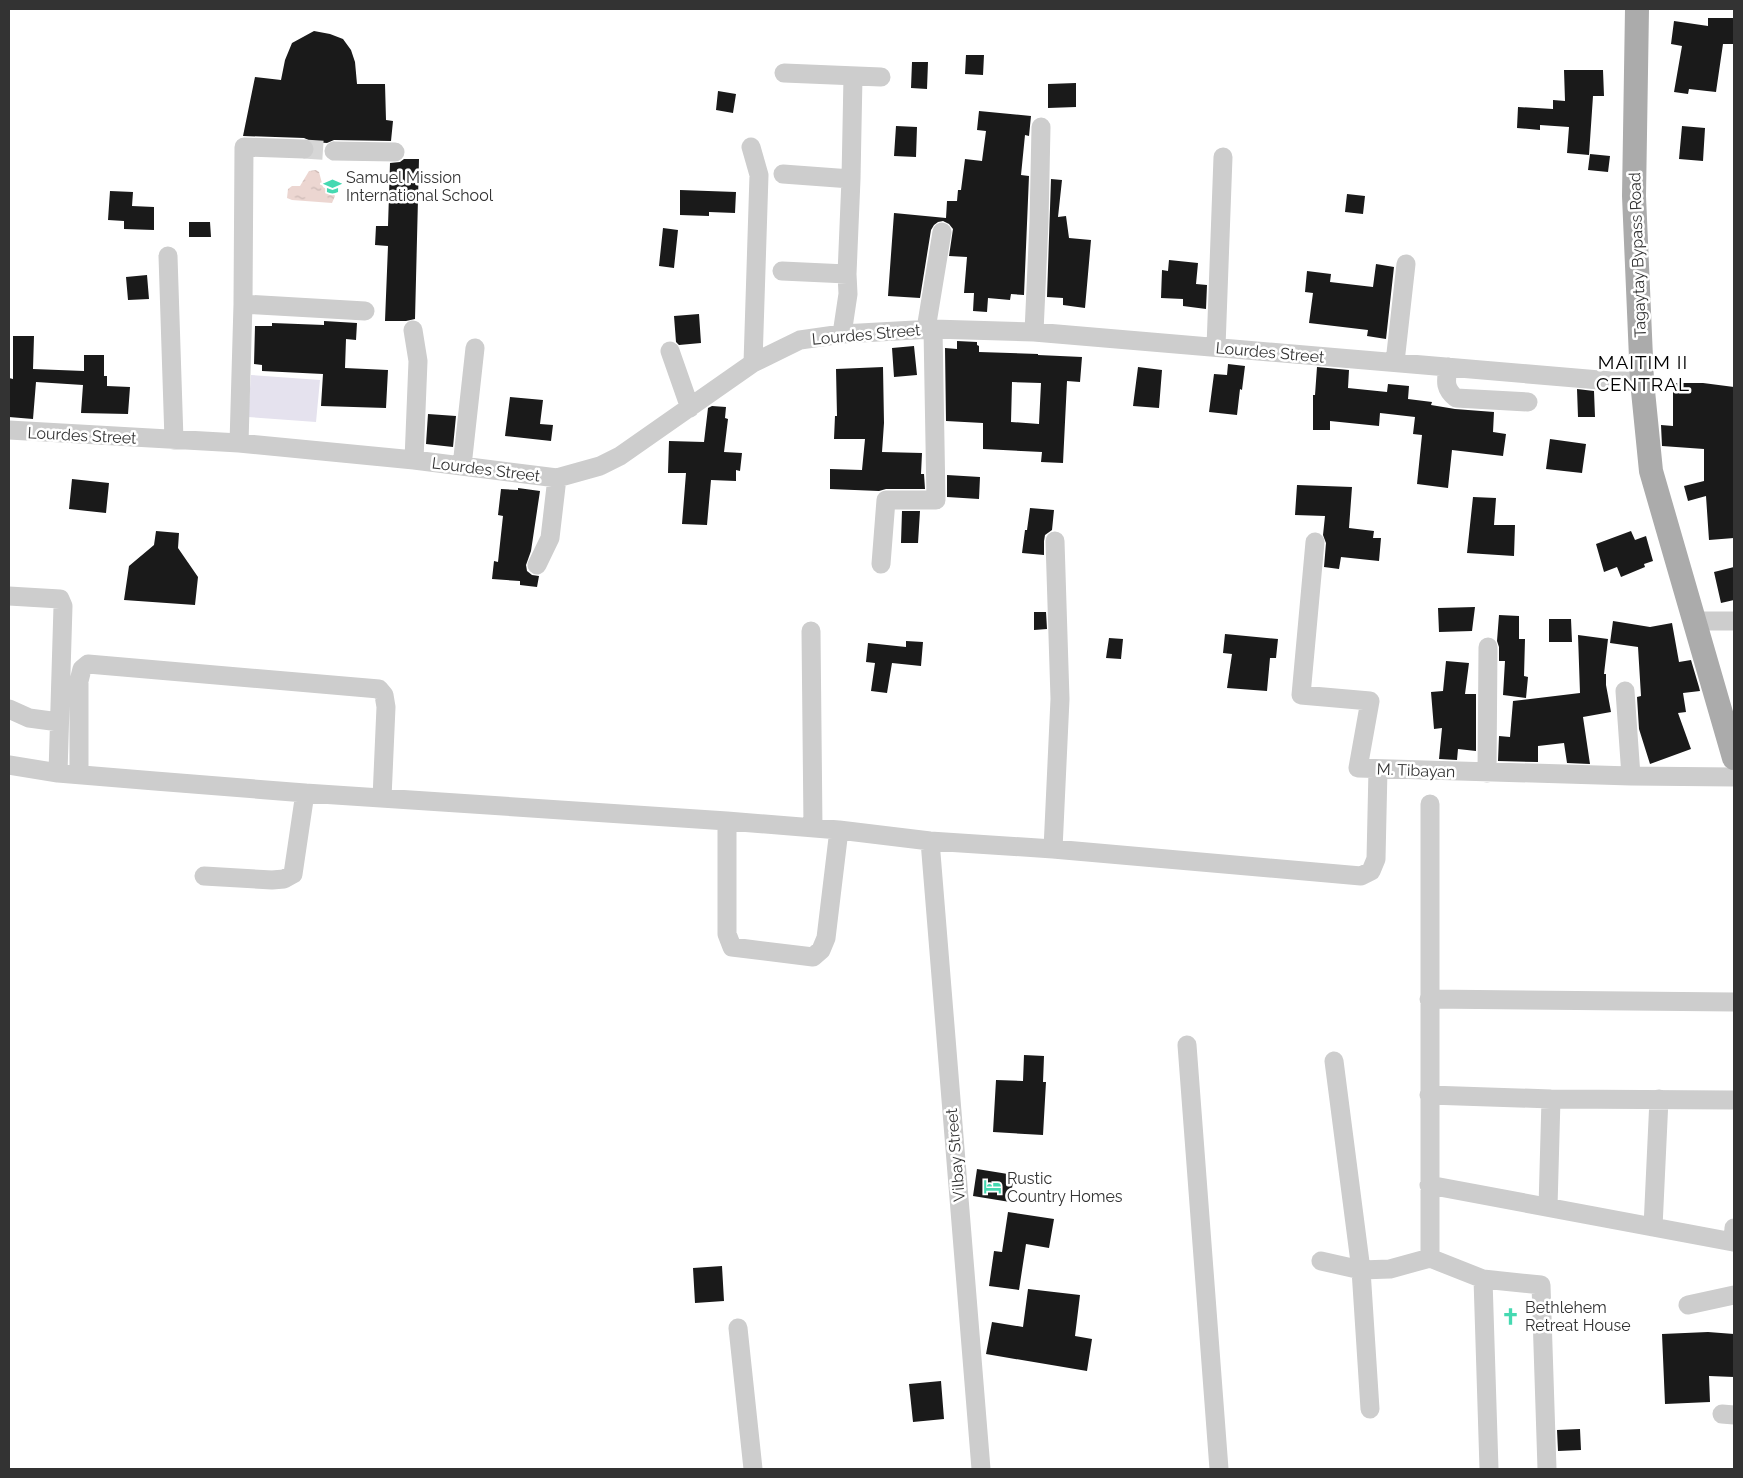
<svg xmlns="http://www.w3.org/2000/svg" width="1743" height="1478" font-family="Raleway,sans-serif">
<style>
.green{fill:#e5e2ee}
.water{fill:url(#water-ripples)}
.building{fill:#1a1a1a;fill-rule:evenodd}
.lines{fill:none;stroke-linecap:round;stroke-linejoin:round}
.minor-tunnel{stroke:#d6d6d6;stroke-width:19;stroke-dasharray:19 9;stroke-linecap:butt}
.minor{stroke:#cdcdcd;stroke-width:19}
.major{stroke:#ababab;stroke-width:24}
.labels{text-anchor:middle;stroke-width:5;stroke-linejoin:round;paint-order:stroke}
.poi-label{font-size:16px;fill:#333;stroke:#fff;text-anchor:start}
.street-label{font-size:16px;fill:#333;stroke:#fff}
.quarter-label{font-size:19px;letter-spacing:1px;fill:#000;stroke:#fff}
</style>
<defs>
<pattern id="water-ripples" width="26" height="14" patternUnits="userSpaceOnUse" patternTransform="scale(1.25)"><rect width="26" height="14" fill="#ecd6d1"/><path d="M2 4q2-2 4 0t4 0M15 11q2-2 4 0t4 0" fill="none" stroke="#cbb8b4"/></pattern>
</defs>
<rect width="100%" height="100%" fill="#fff"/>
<path class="green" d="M251,375L320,380L316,422L248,417Z"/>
<path class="water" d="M316,170L319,172L323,187L333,193L335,196L332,203L292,200L287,198L288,189L292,186H300L309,171Z"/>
<path class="building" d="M1708,18H1734V44H1723L1716,92L1689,89L1688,94L1674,92L1682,46L1671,44L1674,21L1708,26Z
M314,31L330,34L343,39L351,50L355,62L357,84H385L386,120L393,121L391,141L334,140L327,143L313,142L304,138L243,136L255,77L281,80L285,60L292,43Z
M966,55H984L983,75L965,74Z
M912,62H928L927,89L911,88Z
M1564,70H1603L1604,96H1593L1589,155L1567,153L1569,127L1540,125V130L1517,128L1518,107L1553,109V100L1565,101Z
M1076,83V107L1048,108V84Z
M718,91L736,94L733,113L716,110Z
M979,111L1031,116L1029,136L1025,135L1021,175L1029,176L1024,295L1011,294L1010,300L988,298L987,312L973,311L974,293H964L967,257L949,256L953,229L949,224L943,221L938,222L934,225L931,230L920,298L888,296L894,213L946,218L947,201H957L958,190H961L965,159L982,161L986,131L977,130Z
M896,126L917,127L916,157L894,156Z
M1682,126L1705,128L1703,161L1679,159Z
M1590,154L1610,156L1608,172L1588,170Z
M404,159H419L415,319L406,321H385L388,246L375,245L376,226H388L390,163L400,162Z
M1051,179L1062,180L1058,217L1066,216L1069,238L1091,240L1085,308L1063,305V298L1047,297Z
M680,190L736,192L735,213L709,212V216L680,215Z
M110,191L133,192L132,206L154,207V230L124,229V221L108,220Z
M1347,194L1365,196L1363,214L1345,212Z
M189,222H210L211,237H189Z
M663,228L678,230L674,268L659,266Z
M1169,260L1198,263L1196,284L1207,285L1206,309L1183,306V299L1161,298L1162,270L1168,271Z
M1376,264L1394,267L1386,339L1367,336L1368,330L1309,323L1313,293L1305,292L1307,271L1331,274L1330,282L1373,287Z
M147,275L149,299L128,300L126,277Z
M699,314L701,343L679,345L676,342L674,316Z
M324,321L357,323L356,340L346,339L345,368L388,370L386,408L321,406L323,374L262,371V365L254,364L255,326H272V323L324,325Z
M13,336H34L33,369L84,371V355H104V376H107V386L130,387L128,414L81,413L83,385L36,382L33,419L9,417V378L13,379Z
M957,341L977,342V345L979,346V352L1038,354V355L1082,357L1080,382L1067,381L1063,463L1041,462L1042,452L983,449V423L946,421L945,348L957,349ZM1012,382L1041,383L1039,424L1011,422Z
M914,346L917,375L894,377L892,348Z
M1228,364L1245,366L1242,390L1240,389L1237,415L1209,412L1214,374L1227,375Z
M883,367L884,423L882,452L922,453L921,474H924L925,489H886L879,491L830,489V469L862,470L865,439H834L835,416H837L836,369Z
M1138,367L1162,370L1159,408L1133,406Z
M1317,367L1349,370L1348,388L1387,392L1388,384L1409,386L1408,399L1432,402L1431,405L1455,409L1494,412L1493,432L1506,434L1503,456L1452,450L1448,488L1417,484L1422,435L1413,434L1415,417L1380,413L1379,426L1330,421V430H1313V395H1315Z
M1673,383H1703L1734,387V538L1709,540L1706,496L1688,501L1684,486L1704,481V449L1662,446L1661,425L1673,426Z
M1577,389L1594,391L1595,417H1578Z
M510,397L543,400L540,424L553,425L551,441L505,436Z
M712,406L726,407L725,418L728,419L724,452L742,453L740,471L736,470V481L711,480L707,525L682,524L686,473H668L669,441L704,442L708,408Z
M428,414L456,416L453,447L426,444Z
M1550,439L1586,444L1582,473L1546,469Z
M947,475L980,477L979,499L947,497Z
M72,479L109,483L106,513L69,509Z
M1297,485L1352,487L1349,528L1374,531L1373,538H1381L1379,561L1341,557L1339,569L1324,567L1326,543L1323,535L1325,516L1295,515Z
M518,488L540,491L531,551L526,565L527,571L532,575L539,576L537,587L520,585V581L492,579L494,561L498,562L503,516L498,515L501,489L518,490Z
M1473,497L1496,498L1494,525H1515L1514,556L1467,553Z
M1030,508L1054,510L1052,530L1045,535L1044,541V555L1022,553L1025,530H1027Z
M902,511H920L918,543H901Z
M156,531L179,533L178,548L198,577L195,605L124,600L129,566L154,545Z
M1631,531L1635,540L1646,536L1653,561L1644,564L1645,567L1621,577L1617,567L1604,572L1596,544Z
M1734,567V600L1721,603L1714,572Z
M1475,607L1472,631L1439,632L1438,608Z
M1034,612H1046L1047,629L1034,630Z
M1499,615L1519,616V639H1525L1524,676L1528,677L1526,698L1503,695L1505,661H1499V647L1497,641Z
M1549,619H1571L1572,642H1549Z
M1613,621L1650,627L1672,623L1679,662L1691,660L1699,687L1700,691L1683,693L1686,712L1678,713L1691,749L1650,764L1639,729L1637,697L1641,696L1638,647L1610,643Z
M1225,634L1278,639L1276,658H1270L1267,691L1227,688L1232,654L1223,653Z
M1578,635L1608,639L1604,674H1606V685L1611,712L1583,717L1590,764L1567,763L1564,743L1538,746V762L1498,761L1499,736L1510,737L1513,701L1580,693Z
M1109,638L1123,639L1121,659L1106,658Z
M906,641L923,642L921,666L892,663L887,693L871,691L875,663L866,662L868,643L906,647Z
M1446,661L1469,663L1465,694H1476V751L1458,749L1457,760L1439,759L1442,728L1434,729L1431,692L1443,691Z
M1024,1055L1044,1056L1043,1082H1046L1043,1135L993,1132L996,1080L1023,1081Z
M977,1169L1014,1175L1010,1202L973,1196Z
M1008,1212L1054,1219L1049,1248L1026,1244L1019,1290L989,1286L994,1251L1002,1252Z
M722,1266L724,1301L695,1303L693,1268Z
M1028,1289L1080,1295L1075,1336L1092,1339L1087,1371L986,1354L992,1322L1023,1327Z
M1708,1332L1734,1334V1377L1709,1376L1710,1402L1665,1404L1662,1334Z
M941,1381L944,1419L913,1422L909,1384Z
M1580,1429L1581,1450L1558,1451L1557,1430Z"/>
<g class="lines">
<path class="minor-tunnel" d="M304,149L334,151"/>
<path class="minor" d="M784,73L881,77
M751,147L759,175L753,363
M334,151L395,152
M783,174L851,179
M168,256L174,440
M782,271L847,274
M243,304L365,311
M926,329L942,232
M413,330L418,361L414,460
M1034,332L1039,222L1041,127
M842,334L848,294L847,274L851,179L853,76
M1216,347L1223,157
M670,351L690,408
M1395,362L1406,264
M1448,367C1446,381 1444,388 1456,398L1528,402
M9,430L239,443L414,460L557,478L600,466L620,456L753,363L800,340L842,334L933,329L1034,332L1611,381H1642
M239,443L243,304L244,147L304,149
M462,466L475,348
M1315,542L1301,695L1370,701L1358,768L1631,776L1734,777
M881,564L886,500H936L933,329
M537,565L550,538L557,478
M9,596L60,599L63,606L58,773
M1694,621H1734
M811,631L813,828
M1625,691L1631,776
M9,709L29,718L59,722
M9,765L58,773L155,781L305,793L727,821L839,830L930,841L1053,849L1361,876L1371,871L1376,859L1378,769
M1487,773L1488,647
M79,774V681L82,669L88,664L379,689L384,695L386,707L382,798
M1430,804V1258
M727,821V934L732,947L813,957L821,950L826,938L839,830
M930,841L981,1469
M1053,849L1060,699L1055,541
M204,876L272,880L284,879L293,874L305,793
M1429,999L1734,1002
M1187,1045L1219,1469
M1334,1061L1361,1270L1370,1409
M1429,1095L1551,1099L1734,1100
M1429,1185L1733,1242L1734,1228
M1548,1207L1551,1099
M1653,1227L1659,1099
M1321,1261L1361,1270L1390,1269L1430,1258L1483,1279L1541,1285L1547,1469
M1483,1279L1489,1469
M1688,1305L1734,1295
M738,1328L753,1469
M1722,1414L1734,1415"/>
<path class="major" d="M1637,9L1634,196L1642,381L1651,471L1734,758"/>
</g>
<defs>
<symbol id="school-bare" viewBox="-9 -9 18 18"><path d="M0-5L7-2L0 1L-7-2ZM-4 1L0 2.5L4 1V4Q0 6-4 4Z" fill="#45d9b1" stroke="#fff" stroke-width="2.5" paint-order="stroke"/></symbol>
<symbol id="hotel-bare" viewBox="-9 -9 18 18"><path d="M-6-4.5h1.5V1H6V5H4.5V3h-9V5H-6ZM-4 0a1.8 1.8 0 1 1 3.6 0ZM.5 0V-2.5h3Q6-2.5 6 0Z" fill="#45d9b1" stroke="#fff" stroke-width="2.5" paint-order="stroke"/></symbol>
<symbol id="church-bare" viewBox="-9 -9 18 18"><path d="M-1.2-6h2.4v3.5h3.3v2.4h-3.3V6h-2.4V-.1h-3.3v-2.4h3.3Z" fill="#45d9b1" stroke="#fff" stroke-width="2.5" paint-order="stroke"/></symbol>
</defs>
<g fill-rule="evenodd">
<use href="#school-bare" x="320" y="174" width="25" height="25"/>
<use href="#hotel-bare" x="980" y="1174" width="25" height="25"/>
<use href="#church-bare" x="1498" y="1304" width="25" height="25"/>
</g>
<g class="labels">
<g class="poi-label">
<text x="346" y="183">Samuel Mission<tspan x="346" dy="18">International School</tspan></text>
<text x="1007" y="1184">Rustic<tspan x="1007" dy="18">Country Homes</tspan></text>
<text x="1525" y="1313">Bethlehem<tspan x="1525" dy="18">Retreat House</tspan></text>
</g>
<g class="street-label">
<text transform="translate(1637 255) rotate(-92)" y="6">Tagaytay Bypass Road</text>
<text transform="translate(866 334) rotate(-5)" y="6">Lourdes Street</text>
<text transform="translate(1270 352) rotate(5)" y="6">Lourdes Street</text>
<text transform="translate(82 435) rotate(3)" y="6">Lourdes Street</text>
<text transform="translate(486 469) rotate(7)" y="6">Lourdes Street</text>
<text transform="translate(1416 770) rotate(2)" y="6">M. Tibayan</text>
<text transform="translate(955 1155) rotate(-95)" y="6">Vilbay Street</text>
</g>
<g class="quarter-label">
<text x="1643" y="369">MAITIM II<tspan x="1643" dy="22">CENTRAL</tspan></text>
</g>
</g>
<rect width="1743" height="1478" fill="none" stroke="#333333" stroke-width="20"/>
</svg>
